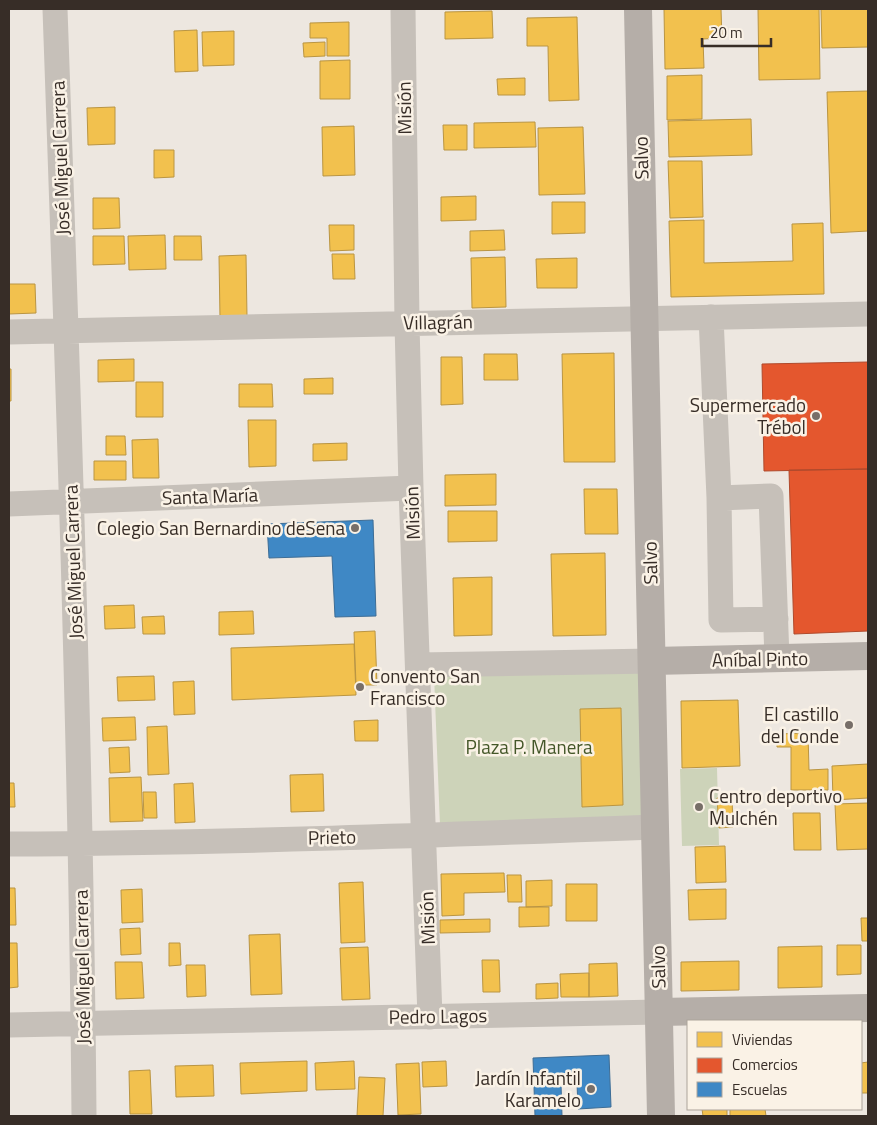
<svg xmlns="http://www.w3.org/2000/svg" width="877" height="1125" font-family="'Titillium Web',sans-serif">
<style>
.green{fill:#cdd3b9}
.homes{fill:#f2c14e;stroke:#ba9542}
.shops{fill:#e4572e;stroke:#b04a2c}
.schools{fill:#3f88c5;stroke:#3d6d96}
.lines{fill:none;stroke-linecap:round;stroke-linejoin:round}
.minor{stroke:#c6c0b9;stroke-width:25}
.major{stroke:#b5aea8;stroke-width:28}
.poi-dot{fill:#776e68;stroke:#faf2e6;stroke-width:2}
.labels{text-anchor:middle;stroke-width:5;stroke-linejoin:round;paint-order:stroke}
.street-label{font-size:19px;fill:#372d27;stroke:#faf2e6}
.poi-label{font-size:19px;fill:#372d27;stroke:#faf2e6;text-anchor:end}
.park-label{font-size:19px;fill:#445729;stroke:#faf2e6}
</style>
<rect width="100%" height="100%" fill="#ede7e0"/>
<path class="green" d="M643,666L644,819L440,825L434,675Z
M717,768L719,845L682,846L680,769Z"/>
<path class="homes" d="M664,9H721L722,38L703,39L704,68L665,69Z
M758,9H819L820,79L759,80Z
M821,9H868V47L822,48Z
M492,11L493,38L445,39V12Z
M577,17L579,100L549,101L548,46H527V18Z
M349,22V56H327V38H310V23Z
M197,30L198,71L175,72L174,31Z
M234,31V65L203,66L202,32Z
M325,42V56L304,57L303,43Z
M350,60V99H320V61Z
M702,75V119L667,120V76Z
M525,78V95H498L497,79Z
M868,91V231L831,233L827,92Z
M115,107V144L88,145L87,108Z
M751,119L752,155L669,157L668,121Z
M535,122L536,147L474,148V123Z
M443,125H467V150H444Z
M354,126L355,175L323,176L322,127Z
M583,127L585,194L539,195L538,128Z
M154,150H174V177L154,178Z
M668,161H702L703,217L670,218Z
M476,196V220L441,221V197Z
M93,198H119L120,228L93,229Z
M552,202H585V233L552,234Z
M704,220V263L793,261L792,224L823,223L824,294L671,297L669,221Z
M329,225H354V250L330,251Z
M504,230L505,250L470,251V231Z
M165,235L166,269L129,270L128,236Z
M93,236H124L125,264L93,265Z
M174,236H201L202,260H174Z
M332,254H354L355,279H333Z
M246,255L247,317L220,318L219,256Z
M505,257L506,307L472,308L471,258Z
M577,258V288H537L536,259Z
M9,284H35L36,313L9,314Z
M614,353L615,462H564L562,354Z
M484,354H517L518,380H484Z
M441,357H462L463,404L441,405Z
M134,359V381L98,382V360Z
M9,369H11V401H9Z
M333,378V394H304V379Z
M136,382H163V417H136Z
M239,384H272L273,407H239Z
M248,420H276V466L249,467Z
M106,436H125L126,455H106Z
M158,439L159,478H133L132,440Z
M347,443V460L313,461V444Z
M94,461H126V480H94Z
M496,474V505L445,506V475Z
M584,489H617L618,534H585Z
M448,511H497V541L448,542Z
M605,553L606,635L553,636L551,554Z
M492,577V635L454,636L453,578Z
M134,605L135,628L105,629L104,606Z
M253,611L254,634L219,635V612Z
M164,616L165,634H143L142,617Z
M375,631L377,685H356L354,632Z
M354,644L356,695L232,700L231,648Z
M154,676L155,700L118,701L117,677Z
M194,681L195,714L174,715L173,682Z
M738,700L740,766L682,768L681,701Z
M621,708L623,805L582,807L580,709Z
M135,717L136,740L103,741L102,718Z
M378,720V741H355L354,721Z
M167,726L169,774L148,775L147,727Z
M808,733L809,770L828,769V790H791V747H777V734Z
M129,747L130,772L110,773L109,748Z
M868,764V798L833,800L832,766Z
M323,774L324,811L291,812L290,775Z
M141,777L143,821L110,822L109,778Z
M9,783H14L15,807H9Z
M193,783L195,822L175,823L174,784Z
M143,792H156L157,818H144Z
M732,797L733,827L719,828L717,798Z
M868,803V849L837,850L835,804Z
M793,813H820L821,850H794Z
M725,846L726,882L696,883L695,847Z
M504,873L505,892L464,893V915L442,916L441,874Z
M507,875H521L522,902H508Z
M552,880V906L526,907V881Z
M363,882L365,942L341,943L339,883Z
M566,884H597V921H566Z
M9,888H15L16,925H9Z
M142,889L143,922L122,923L121,890Z
M726,889V919L689,920L688,890Z
M519,907H549V926L519,927Z
M861,918H868V941H862Z
M490,919V932L440,933V920Z
M140,928L141,954L121,955L120,929Z
M280,934L282,994L251,995L249,935Z
M9,943H17L18,987L9,988Z
M169,943H180L181,965L169,966Z
M837,945H861V974L837,975Z
M822,946V987L778,988V947Z
M368,947L370,999L342,1000L340,948Z
M482,960H499L500,992H483Z
M739,961V990L681,991V962Z
M115,962H142L144,998L116,999Z
M617,963L618,996L589,997V964Z
M186,965H205L206,996L187,997Z
M589,973V997H561L560,974Z
M558,983V998L536,999V984Z
M307,1061V1091L241,1094L240,1063Z
M354,1061L355,1089L316,1090L315,1063Z
M446,1061L447,1086L423,1087L422,1062Z
M868,1062V1093H861V1063Z
M419,1063L421,1114L398,1115L396,1064Z
M213,1065L214,1096L176,1097L175,1066Z
M150,1070L152,1114H130L129,1071Z
M359,1077L385,1078L383,1116H357Z
M702,1109H727V1116H703Z
M730,1109H765L766,1116H730Z"/>
<path class="shops" d="M868,362V469L764,471L762,364Z
M868,469V631L794,634L789,470Z"/>
<path class="schools" d="M373,520L376,616L335,617L332,556L269,558L267,524Z
M609,1055L611,1107L578,1109L577,1083L561,1084L562,1116H535L533,1058Z"/>
<g class="lines">
<path class="minor" d="M55,9C68,378 81,747 84,1116
M403,9L407,323L411,488L430,1017
M711,317L719,498L721,620L776,619
M9,332L868,314
M719,498L771,496L777,658
M9,504L411,488
M418,665L652,661
M9,844C224,843 440,835 655,827
M9,1025L659,1012"/>
<path class="major" d="M638,9L661,1116
M652,661L868,656
M659,1012L868,1008"/>
</g>
<g class="poi-dot">
<circle cx="816" cy="416" r="5"/>
<circle cx="355" cy="528" r="5"/>
<circle cx="360" cy="687" r="5"/>
<circle cx="849" cy="725" r="5"/>
<circle cx="699" cy="807" r="5"/>
<circle cx="591" cy="1089" r="5"/>
</g>
<g class="labels">
<g class="street-label">
<text transform="translate(404 108) rotate(-91)" y="7">Misión</text>
<text transform="translate(60 158) rotate(-92)" y="7">José Miguel Carrera</text>
<text transform="translate(641 158) rotate(-91)" y="7">Salvo</text>
<text transform="translate(438 322) rotate(-1)" y="7">Villagrán</text>
<text transform="translate(210 496) rotate(-2)" y="7">Santa María</text>
<text transform="translate(412 513) rotate(-92)" y="7">Misión</text>
<text transform="translate(73 562) rotate(-92)" y="7">José Miguel Carrera</text>
<text transform="translate(650 563) rotate(-91)" y="7">Salvo</text>
<text transform="translate(760 659) rotate(-1)" y="7">Aníbal Pinto</text>
<text transform="translate(332 837) rotate(-1)" y="7">Prieto</text>
<text transform="translate(427 918) rotate(-92)" y="7">Misión</text>
<text transform="translate(82 967) rotate(-91)" y="7">José Miguel Carrera</text>
<text transform="translate(658 967) rotate(-91)" y="7">Salvo</text>
<text transform="translate(438 1016) rotate(-1)" y="7">Pedro Lagos</text>
</g>
<g class="poi-label">
<text x="806" y="412">Supermercado<tspan x="806" dy="22">Trébol</tspan></text>
<text x="345" y="535">Colegio San Bernardino deSena</text>
<text x="370" y="683" text-anchor="start">Convento San<tspan x="370" dy="22">Francisco</tspan></text>
<text x="839" y="721">El castillo<tspan x="839" dy="22">del Conde</tspan></text>
<text x="709" y="803" text-anchor="start">Centro deportivo<tspan x="709" dy="22">Mulchén</tspan></text>
<text x="581" y="1085">Jardín Infantil<tspan x="581" dy="22">Karamelo</tspan></text>
</g>
<g class="park-label">
<text x="529" y="754">Plaza P. Manera</text>
</g>
</g>
<rect width="877" height="1125" fill="none" stroke="#372d27" stroke-width="20"/>
<rect x="687" y="1020" width="175" height="90" fill="#faf2e6" stroke="#aca39a"/>
<rect x="697" y="1032" width="25" height="15" fill="#f2c14e" stroke="#aca39a"/>
<text x="732" y="1045" font-size="15" fill="#372d27">Viviendas</text>
<rect x="697" y="1058" width="25" height="15" fill="#e4572e" stroke="#aca39a"/>
<text x="732" y="1070" font-size="15" fill="#372d27">Comercios</text>
<rect x="697" y="1082" width="25" height="15" fill="#3f88c5" stroke="#aca39a"/>
<text x="732" y="1095" font-size="15" fill="#372d27">Escuelas</text>
<path d="M702 38v8h69v-8" fill="none" stroke="#372d27" stroke-width="2.5"/>
<text x="710" y="38" font-size="15" fill="#372d27" stroke="#faf2e6" stroke-width="4" paint-order="stroke">20 m</text>
</svg>
